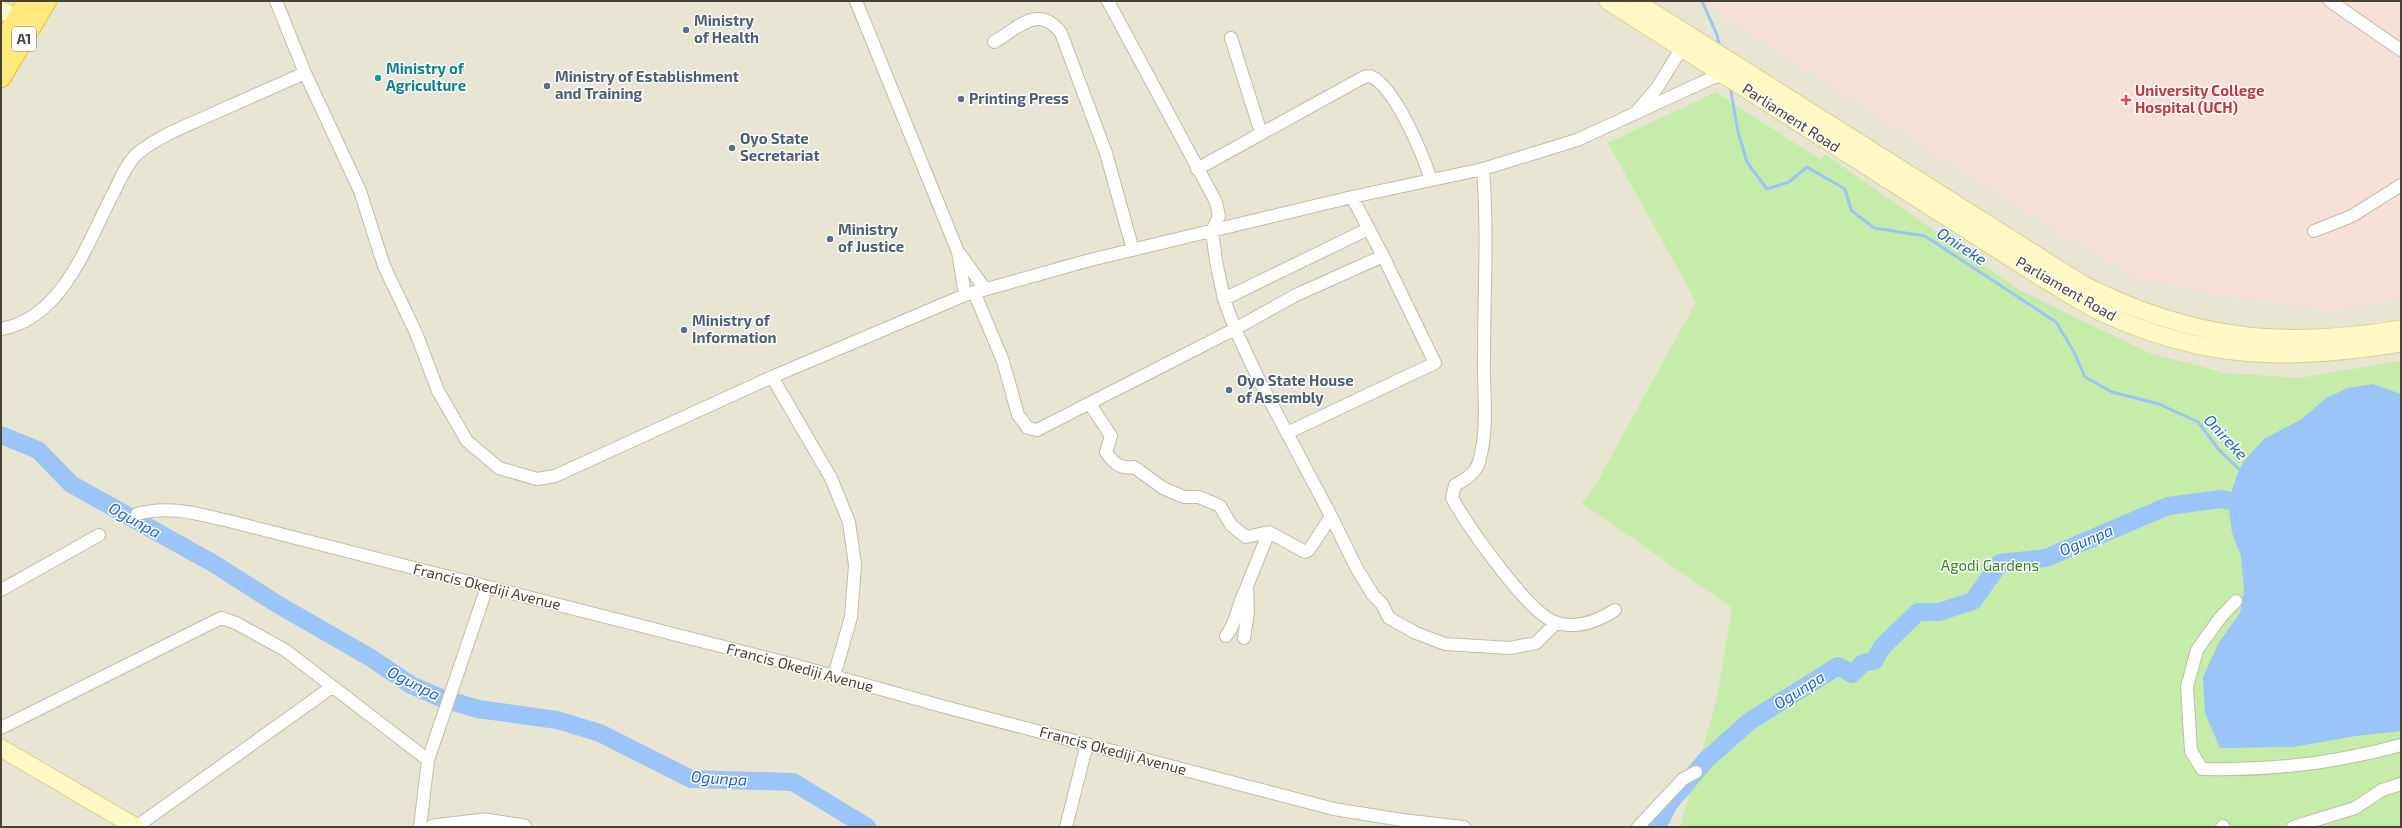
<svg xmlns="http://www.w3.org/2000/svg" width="2402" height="828" font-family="'Exo 2',sans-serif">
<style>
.residential{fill:#e9e5d3}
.medical{fill:#f7e0d7}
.green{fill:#c5eda9}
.water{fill:#9bc4f8}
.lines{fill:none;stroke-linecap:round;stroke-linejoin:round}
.stream{stroke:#9bc4f8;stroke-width:3}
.river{stroke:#9bc4f8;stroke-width:18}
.minor-casing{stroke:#c1bca7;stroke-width:14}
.tertiary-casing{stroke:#c1bca7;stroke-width:17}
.secondary-casing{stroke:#d9d190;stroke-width:19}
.trunk-casing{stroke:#eec225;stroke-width:22}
.minor{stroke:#fff;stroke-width:12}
.tertiary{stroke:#fff;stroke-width:15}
.secondary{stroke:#fffac5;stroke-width:17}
.trunk{stroke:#ffea7d;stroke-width:20}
.service-dot{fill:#5c6f8a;stroke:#fff;stroke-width:1.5}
.culture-dot{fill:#0f9aa8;stroke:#fff;stroke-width:1.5}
.health-dot{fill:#e0444e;stroke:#fff;stroke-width:1.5}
.labels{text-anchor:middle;stroke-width:3;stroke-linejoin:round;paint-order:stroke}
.shield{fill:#fff;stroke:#7f7b71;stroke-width:1}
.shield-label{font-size:14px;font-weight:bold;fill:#484334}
.service-label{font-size:15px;font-weight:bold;fill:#4e5e75;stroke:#fff;text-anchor:start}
.culture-label{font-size:15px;font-weight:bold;fill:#0d838f;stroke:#fff;text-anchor:start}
.health-label{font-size:15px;font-weight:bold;fill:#be3a42;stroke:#fff;text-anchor:start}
.street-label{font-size:15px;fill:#484334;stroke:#fff}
.park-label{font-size:15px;fill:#378021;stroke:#fff}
.water-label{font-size:16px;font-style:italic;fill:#2165c0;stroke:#fff}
</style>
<rect width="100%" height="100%" fill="#f5f2e5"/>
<path class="residential" d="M1,1H2401V827H1Z"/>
<path class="medical" d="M1700,1H2401V299L2330,311L2202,292L2136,278L2003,198Z"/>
<path class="green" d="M1716,92L1821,160L1825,154L2019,290L2149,353L2226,373L2299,378L2401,361V827H1680L1716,702L1732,608L1582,503L1597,482L1696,302L1608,143Z"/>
<path class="water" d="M2373,384L2401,394V731L2356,736L2293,747L2220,748L2205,713L2203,677L2219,642L2240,613L2244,592L2241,556L2232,533L2228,503L2238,472L2244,461L2264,439L2302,419L2326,398L2348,388Z"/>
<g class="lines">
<path class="stream" d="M1702,1L1717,35L1720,48
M1730,86L1738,132L1747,162L1767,189L1789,182L1807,167L1845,189L1851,210L1874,228L1925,236L2056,322L2074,352L2085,377L2112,392L2159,404L2198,422L2220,451L2242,472"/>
<path class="river" d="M1,435L38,450L71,484L216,565L277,604L371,658L411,685L441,698L478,709L557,720L600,733L691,779L793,782L867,827
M1657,827L1668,805L1706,760L1750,721L1838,666L1852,674L1863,663L1874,661L1882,647L1918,612H1939L1973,601L2000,563L2046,558L2168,506L2221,499L2252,506"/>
<defs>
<path id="minor" d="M276,1L305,73L360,191L384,266L416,333L438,391L467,441L499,468L537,479L555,476L772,377L965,295L1090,260L1352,197L1483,169L1577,140L1712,78L1721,76V73
M856,1L958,252L965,295
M1108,1L1216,202L1219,216L1212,231L1216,261L1224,299L1235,329L1260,382L1331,516L1357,569L1373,595L1382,604L1389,618L1416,633L1445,644L1510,648L1536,643L1556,623
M2330,1L2401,50
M1231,38L1261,133
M994,42C1018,28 1039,3 1061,33L1106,153L1133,250
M1638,110L1657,88L1686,41
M1197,169L1364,77L1370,76C1395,86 1423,155 1431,180
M1483,169C1488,232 1484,293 1484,356C1483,390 1489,428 1479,462C1476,473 1465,480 1455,485L1452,498C1468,526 1528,614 1557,623C1578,629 1598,621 1615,610
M2314,231L2352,216L2401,185
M960,254L985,289
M974,292L1003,361L1018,415L1028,428L1037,430L1235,329L1296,295L1383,256
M1224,299L1368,229
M1,329C64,318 87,242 114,192C120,180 127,162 138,153C159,136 186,126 210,115C242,101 273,87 305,73
M772,377L831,478L849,522L855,565L851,617L834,676
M1090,404L1111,436L1106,452C1114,464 1120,469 1134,467L1163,488L1184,497H1199L1220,506L1231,525L1246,537L1269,532L1305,552L1309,550L1331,516
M1287,433L1435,363L1383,256L1352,197
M137,514C170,505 197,514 229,521L787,663L945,707L1334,809L1402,820L1464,827
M1,590L99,535
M2236,601L2220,618L2197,650L2187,687L2191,751L2202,769C2269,771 2336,763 2401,745
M1226,636C1236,625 1238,603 1246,589
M1244,638L1248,612L1247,586L1269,532
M1,728L221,618L236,623L285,650L428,760
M136,827L332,687
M420,827L428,760L487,587
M1066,827L1087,744
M1638,827L1683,779L1696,772
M2222,827L2223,826
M2293,827L2355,808L2382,790L2401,784"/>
<path id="tertiary" d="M433,827L485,821L524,827"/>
<path id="secondary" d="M1608,1L2044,279C2063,290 2082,303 2101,312C2206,361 2289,361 2401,343
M1635,1L2082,284C2190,339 2281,349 2401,329
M1,10L29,25
M1,748L136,827"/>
<path id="trunk" d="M1,46L28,1
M1,77L46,1"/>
</defs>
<use href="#minor" class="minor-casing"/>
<use href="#tertiary" class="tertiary-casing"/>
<use href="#secondary" class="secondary-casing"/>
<use href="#trunk" class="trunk-casing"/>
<use href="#minor" class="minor"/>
<use href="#tertiary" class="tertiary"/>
<use href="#secondary" class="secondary"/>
<use href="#trunk" class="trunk"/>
</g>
<g class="service-dot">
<circle cx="686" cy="30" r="4"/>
<circle cx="547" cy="86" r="4"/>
<circle cx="961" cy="99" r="4"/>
<circle cx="732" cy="148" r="4"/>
<circle cx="830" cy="239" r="4"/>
<circle cx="684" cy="330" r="4"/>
<circle cx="1229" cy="390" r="4"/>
</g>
<circle class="culture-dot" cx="378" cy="78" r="4"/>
<path class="health-dot" d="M2124 94h4v4h4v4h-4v4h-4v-4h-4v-4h4z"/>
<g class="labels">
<rect class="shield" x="12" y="27" width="24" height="24" rx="3"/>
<g class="shield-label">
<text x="24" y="44">A1</text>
</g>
<g class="service-label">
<text x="694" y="26">Ministry<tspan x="694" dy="17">of Health</tspan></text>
<text x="555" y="82">Ministry of Establishment<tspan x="555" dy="17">and Training</tspan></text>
<text x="969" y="104">Printing Press</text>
<text x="740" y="144">Oyo State<tspan x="740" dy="17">Secretariat</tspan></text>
<text x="838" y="235">Ministry<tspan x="838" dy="17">of Justice</tspan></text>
<text x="692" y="326">Ministry of<tspan x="692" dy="17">Information</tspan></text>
<text x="1237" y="386">Oyo State House<tspan x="1237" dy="17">of Assembly</tspan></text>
</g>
<g class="culture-label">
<text x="386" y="74">Ministry of<tspan x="386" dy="17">Agriculture</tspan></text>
</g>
<g class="health-label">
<text x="2135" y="96">University College<tspan x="2135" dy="17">Hospital (UCH)</tspan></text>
</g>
<g class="street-label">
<text transform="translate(1791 118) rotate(33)" y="5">Parliament Road</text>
<text transform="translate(2066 289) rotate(30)" y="5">Parliament Road</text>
<text transform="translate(487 587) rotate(14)" y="5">Francis Okediji Avenue</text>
<text transform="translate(800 668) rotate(15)" y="5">Francis Okediji Avenue</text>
<text transform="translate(1113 751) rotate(15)" y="5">Francis Okediji Avenue</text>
</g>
<g class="park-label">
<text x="1990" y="571">Agodi Gardens</text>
</g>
<g class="water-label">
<text transform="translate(1962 246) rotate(33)" y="6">Onireke</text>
<text transform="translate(2226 437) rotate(47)" y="6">Onireke</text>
<text transform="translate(135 520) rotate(29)" y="6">Ogunpa</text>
<text transform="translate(2086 540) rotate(-23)" y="6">Ogunpa</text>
<text transform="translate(414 683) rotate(27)" y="6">Ogunpa</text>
<text transform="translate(1799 690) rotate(-32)" y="6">Ogunpa</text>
<text transform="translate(719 778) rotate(4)" y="6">Ogunpa</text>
</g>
</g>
<rect width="2402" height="828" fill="none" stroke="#484334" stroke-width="4"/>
</svg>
